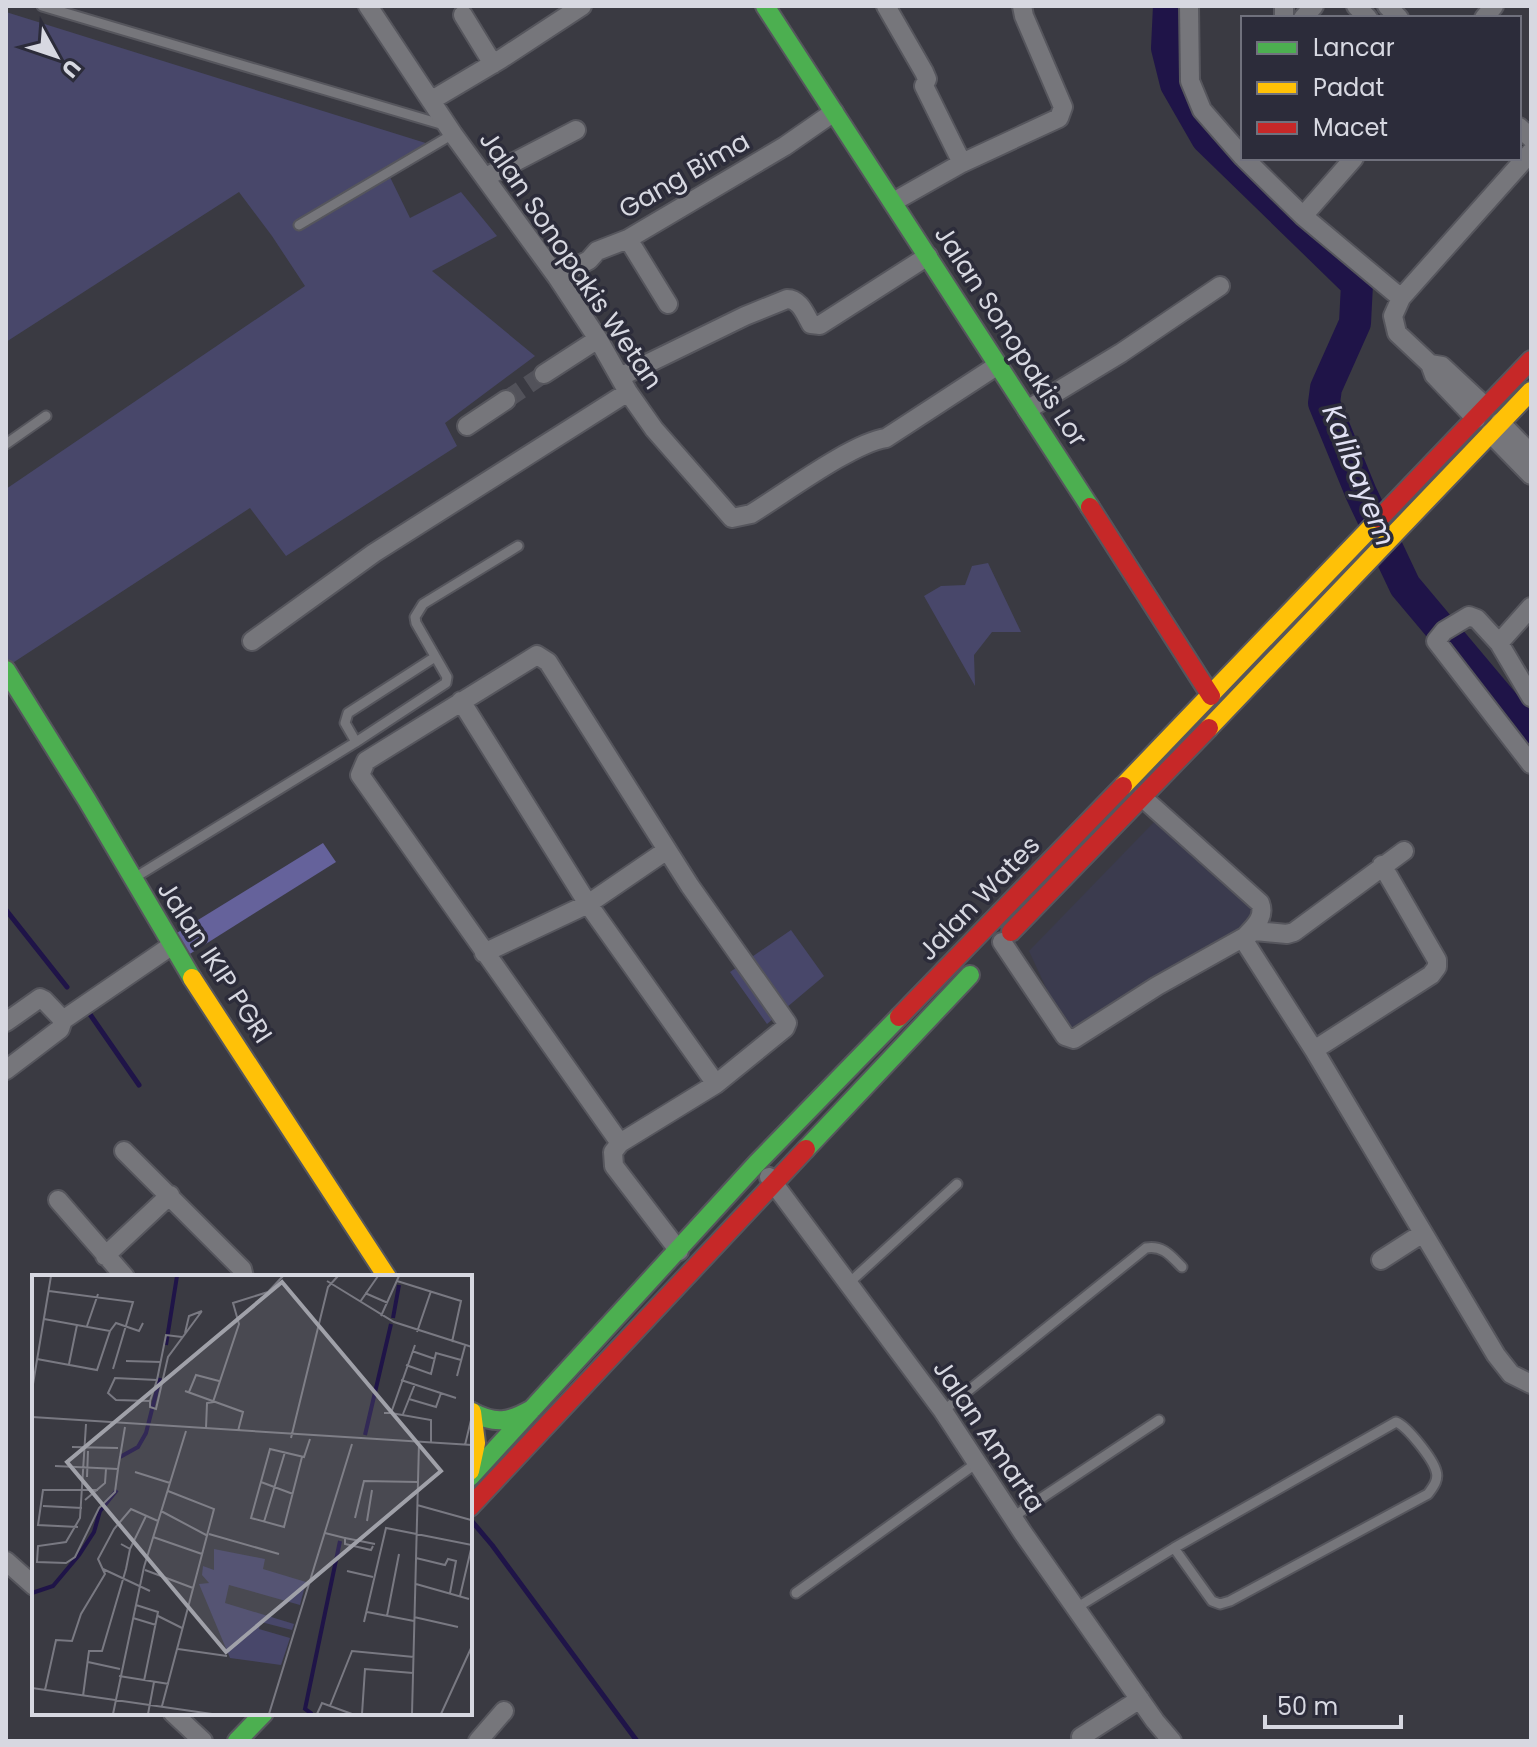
<svg xmlns="http://www.w3.org/2000/svg" width="1537" height="1747" font-family="Poppins,sans-serif">
<style>
.built{fill:#3b3b4e}
.green{fill:#48476a}
.forest{fill:#65629b}
.lines{fill:none;stroke-linecap:round;stroke-linejoin:round}
.stream{stroke:#1f1448;stroke-width:5}
.river{stroke:#1f1448;stroke-width:32}
.street-tunnel{stroke:#52525a;stroke-width:18;stroke-dasharray:18 9;stroke-linecap:butt}
.lane-casing{stroke:#56565d;stroke-width:13}
.street-casing{stroke:#56565d;stroke-width:22}
.fast-casing{stroke:#56565d;stroke-width:22}
.slow-casing{stroke:#56565d;stroke-width:22}
.jam-casing{stroke:#56565d;stroke-width:22}
.lane{stroke:#76767b;stroke-width:9}
.street{stroke:#76767b;stroke-width:18}
.fast{stroke:#4caf50;stroke-width:18}
.slow{stroke:#ffc107;stroke-width:18}
.jam{stroke:#c62828;stroke-width:18}
.labels{text-anchor:middle;stroke-width:7;stroke-linejoin:round;paint-order:stroke}
.street-label{font-size:26px;fill:#d7d8e1;stroke:#2c2c3a}
.water-label{font-size:28px;font-style:italic;fill:#e1e1f4;stroke:#2c2c3a}
.inset-river{fill:none;stroke:#1f1448;stroke-width:4}
.inset-road{fill:none;stroke:#797982;stroke-width:2}
.view{fill:#a0a1a9;fill-opacity:0.15;stroke:#a0a1a9;stroke-width:4}
.inset-edge{fill:none;stroke:#d7d8e1;stroke-width:4}
</style>
<rect width="100%" height="100%" fill="#3a3a42"/>
<path class="built" d="M1157,819L1254,902L1250,925L1074,1035L1065,1029L1029,951Z"/>
<path class="green" d="M6,12L432,145L387,171L410,218L461,192L497,236L432,271L535,356L445,423L457,446L286,556L250,508L11,664L6,657V489L305,286L272,236L239,192L6,342Z
M988,563L1021,632H992L974,655L975,686L924,596L941,586L965,585L972,566Z
M791,930L824,976L767,1024L730,972Z"/>
<path class="forest" d="M323,843L336,862L185,957L172,936Z"/>
<g class="lines">
<path class="stream" d="M6,910L67,987
M87,1010L139,1085
M470,1519L492,1545L637,1741"/>
<path class="river" d="M1169,6L1167,48L1176,84L1207,138L1357,284L1355,323L1326,388L1324,403L1361,493L1405,586L1531,736"/>
<path class="street-tunnel" d="M506,400L544,374"/>
<defs>
<path id="lane" d="M42,6L444,125
M299,225L453,134
M6,444L46,416
M435,657L348,713L345,723L356,742L446,683L447,677L416,623L415,617L423,604L518,546
M135,880L139,875L356,742
M849,1283L957,1184
M943,1411L1146,1248C1163,1245 1171,1256 1182,1267
M1013,1517L1159,1420
M796,1593L978,1462
M1076,1608L1174,1548L1396,1422C1407,1426 1433,1459 1436,1471C1439,1480 1433,1487 1428,1494L1230,1601L1220,1604L1212,1601L1174,1548"/>
<path id="street" d="M368,6L453,134L557,277L598,339L628,392L654,429L732,518L751,514C784,494 852,443 886,438L998,365
M886,6L924,72L927,79L924,86L962,163
M1189,6L1190,81L1202,110L1243,157
M1356,6L1368,18
M1387,6L1399,18
M463,15L493,64
M1284,18V6
M1303,18L1314,6
M1484,18L1494,6
M432,100L501,59L582,6
M1519,127L1531,138
M1244,158L1303,216
M1354,158L1303,216L1401,298
M486,177L576,130
M893,202L962,163L1059,118L1063,107L1024,16L1022,6
M628,239L668,304
M557,277L589,260L597,251L628,239L785,146L834,112
M1430,364L1442,366L1486,407
M544,374L598,339
M620,377L745,316L787,299C800,299 805,314 811,324L820,325L928,256
M1027,410L1121,353L1220,286
M1476,419L1434,375L1430,364L1397,333L1393,316L1401,298L1531,152
M1500,422L1531,454
M467,426L506,400
M1490,433L1531,475
M1531,607L1499,643L1531,697
M252,641L374,553L628,392
M1499,643L1477,619L1469,616L1444,631L1436,641L1531,764
M461,701L588,904L716,1084
M1142,797L1260,903C1266,918 1253,928 1243,939L1314,1050L1496,1355L1511,1374L1531,1384
M1002,942L1065,1036L1074,1039L1157,986L1255,931L1287,934L1294,932L1404,851
M484,953L588,904L667,850
M6,1022L40,998L44,1000L63,1020L171,946
M1314,1050L1431,975L1437,967V960L1382,865
M6,1070L60,1029L63,1020
M620,1143L360,775L366,761L537,655L548,662L690,886L787,1023L785,1028L716,1084L620,1143L613,1152L614,1166L679,1251
M124,1151L242,1269L244,1277
M769,1177L943,1411L1023,1533L1155,1721L1172,1741
M58,1200L125,1277
M105,1256L170,1195
M1381,1260L1423,1233
M6,1561L34,1586
M173,1713L203,1741
M1081,1737L1140,1699
M478,1741L504,1711"/>
<path id="fast" d="M765,6L1090,507
M6,670L87,800L192,978
M806,1149L970,975
M472,1412C496,1425 509,1422 532,1409
M470,1477L757,1163L899,1017
M237,1741L264,1713"/>
<path id="slow" d="M1209,728L1531,391
M1123,786L1379,519
M192,978L387,1277
M470,1471L476,1443L472,1412"/>
<path id="jam" d="M1090,507L1211,696
M1379,519L1531,360
M1011,932L1209,728
M899,1017L1123,786
M470,1507L806,1149"/>
</defs>
<use href="#lane" class="lane-casing"/>
<use href="#street" class="street-casing"/>
<use href="#fast" class="fast-casing"/>
<use href="#slow" class="slow-casing"/>
<use href="#jam" class="jam-casing"/>
<use href="#lane" class="lane"/>
<use href="#street" class="street"/>
<use href="#fast" class="fast"/>
<use href="#slow" class="slow"/>
<use href="#jam" class="jam"/>
</g>
<g class="labels">
<g class="street-label">
<text transform="translate(684 175) rotate(-30)" y="9">Gang Bima</text>
<text transform="translate(571 260) rotate(56)" y="9">Jalan Sonopakis Wetan</text>
<text transform="translate(1011 336) rotate(57)" y="9">Jalan Sonopakis Lor</text>
<text transform="translate(979 898) rotate(-46)" y="9">Jalan Wates</text>
<text transform="translate(215 962) rotate(57)" y="9">Jalan IKIP PGRI</text>
<text transform="translate(989 1436) rotate(56)" y="9">Jalan Amarta</text>
</g>
<g class="water-label">
<text transform="translate(1359 475) rotate(68)" y="10">Kalibayem</text>
</g>
</g>
<g transform="translate(32 1275)">
<rect width="440" height="440" fill="#3a3a42"/>
<path d="M182,274L233,284L231,294L274,307L268,330L197,310L193,328L262,349L260,355L229,347L227,354L258,363L249,390L198,383L167,309L177,308L170,300L171,291L182,295Z" fill="#48476a"/>
<path class="inset-river" d="M361,43L367,10M134,70L145,1M333,160L359,49M88,182L106,172L114,158L128,103M0,318L21,311L47,280L62,257L68,236L85,215M280,439L273,434L308,266"/>
<path class="inset-road" d="M295,6L362,47L440,72M365,6L429,26L420,67M17,16L101,27L81,94M333,18L356,28M328,27L346,1M349,41L367,1M55,51L66,19M78,56L84,48L107,56L111,48M385,57L399,16M153,58L157,41L170,36M380,76L403,84M5,84L65,95L78,56L12,44M94,86L129,87M37,89L45,50M374,90L399,99L404,78L429,85M425,101L433,71M125,105L83,103L76,118L84,125L118,126L125,105L134,60L150,62M369,105L424,123M0,115L19,1M153,116L211,137L206,156M157,117L164,100L187,106M377,124L404,132L409,118M118,126V132L124,134L136,82L170,36M352,138H359L383,70M359,138L399,145V167M371,139L383,109M0,142L440,170M54,149L48,243L34,267L6,271L5,287L34,288L43,282L67,233L83,217L86,194M174,153L175,128L181,127L207,49L201,28L236,17L251,1M259,163L296,12L306,1M433,170L440,141M40,172L86,173M270,182L252,252L219,243L238,174L272,182L278,164M23,191L86,194L93,152M103,197L138,208M55,202L56,176M229,207L261,219M53,225L73,208L74,194M385,230L439,245M11,231L50,233M129,236L176,261M323,243L332,206L386,207M335,246L340,215M232,247L253,177M46,252L6,250L11,215H66M293,258L313,263V269L339,275L341,271M177,259L247,279M121,262L170,279M313,263L343,269M98,274L114,241M384,283L413,290L416,284L424,286L418,318M71,294L118,316M113,295L161,313M315,296L341,302M384,309L437,324M104,330L126,337L112,406M335,337L382,346M126,341L150,353M355,341L367,279M382,342L426,352M101,343L124,350M332,347L354,253L440,270L428,321M146,374L195,381M56,387L88,394M87,401L137,409M0,413L180,439M13,415L24,365L40,366L49,339L73,299L66,284L82,254L99,234L126,246M51,421L57,376H70L94,294L98,274L89,269M130,431L182,234L136,216M298,431L320,376L382,382M81,439L112,292L154,156M116,439L122,407M237,439L320,169M285,439L290,428L320,439M330,439L333,394L381,398M380,439L387,168M409,439L440,371"/>
<path class="view" d="M250,7L409,196L194,377L35,187Z"/>
<rect width="440" height="440" class="inset-edge"/>
</g>
<rect width="1537" height="1747" fill="none" stroke="#d7d8e1" stroke-width="16"/>
<rect x="1241" y="16" width="280" height="144" fill="#2c2c3a" stroke="#70717d" stroke-width="2"/>
<rect x="1257" y="42" width="40" height="12" fill="#4caf50" stroke="#70717d" stroke-width="2"/>
<text x="1313" y="56" font-size="24" fill="#d7d8e1">Lancar</text>
<rect x="1257" y="82" width="40" height="12" fill="#ffc107" stroke="#70717d" stroke-width="2"/>
<text x="1313" y="96" font-size="24" fill="#d7d8e1">Padat</text>
<rect x="1257" y="122" width="40" height="12" fill="#c62828" stroke="#70717d" stroke-width="2"/>
<text x="1313" y="136" font-size="24" fill="#d7d8e1">Macet</text>
<g transform="translate(56 56) rotate(130)" stroke="#2c2c3a" stroke-width="6" paint-order="stroke">
<path d="M0-6L14 30L0 20L-14 30Z" fill="#d7d8e1"/>
<text y="-12" font-size="22" font-weight="bold" text-anchor="middle" fill="#d7d8e1">U</text>
</g>
<path d="M1265 1715v12h136v-12" fill="none" stroke="#d7d8e1" stroke-width="4"/>
<text x="1277" y="1715" font-size="24" fill="#d7d8e1" stroke="#2c2c3a" stroke-width="6" paint-order="stroke">50 m</text>
</svg>
